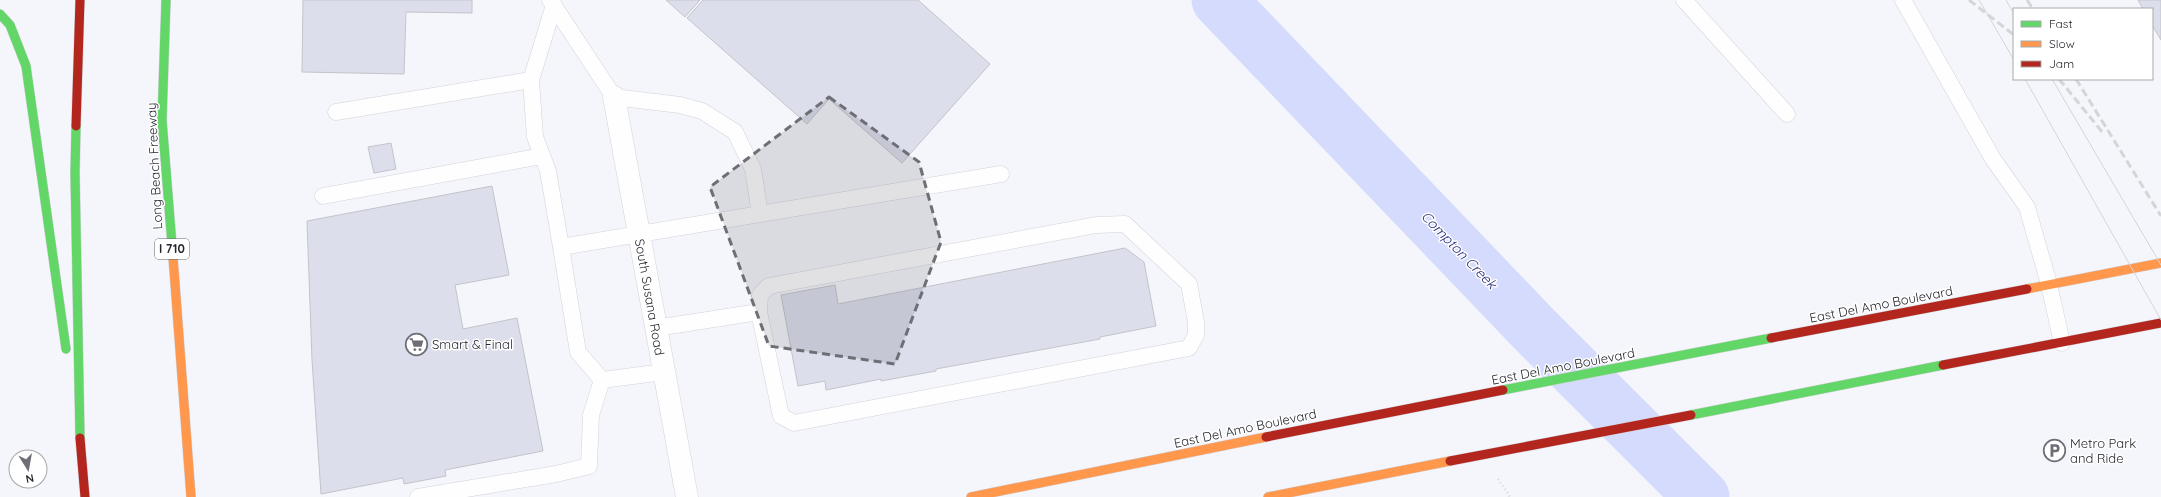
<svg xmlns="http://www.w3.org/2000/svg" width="2161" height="497" font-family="Quicksand,sans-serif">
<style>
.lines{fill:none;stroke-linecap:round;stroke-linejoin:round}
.river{stroke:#d4dbfc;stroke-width:55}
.building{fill:#dcdeec;stroke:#c3c4c9}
.lane-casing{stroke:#d2d2d9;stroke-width:17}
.street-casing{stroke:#d2d2d9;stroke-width:23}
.fast-casing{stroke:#d2d2d9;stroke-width:10}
.slow-casing{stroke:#d2d2d9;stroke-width:10}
.jam-casing{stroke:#d2d2d9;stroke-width:10}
.path{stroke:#d6d7d9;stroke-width:2.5;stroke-dasharray:1 3;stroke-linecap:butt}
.lane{stroke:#fefeff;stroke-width:16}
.street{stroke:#fefeff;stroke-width:22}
.fast{stroke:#63d668;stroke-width:9}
.slow{stroke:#ff974d;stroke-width:9}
.jam{stroke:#b3261e;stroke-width:9}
.tram{stroke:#d4d5d7;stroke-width:1}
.rail{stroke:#d4d5d7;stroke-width:3;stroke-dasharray:8 4;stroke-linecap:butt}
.marked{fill:#6e6f76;fill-opacity:0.2;stroke:#6e6f76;stroke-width:3;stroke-dasharray:8 5;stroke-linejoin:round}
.labels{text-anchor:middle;stroke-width:3;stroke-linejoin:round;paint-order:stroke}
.shield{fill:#fff;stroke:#67686d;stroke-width:1}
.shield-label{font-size:12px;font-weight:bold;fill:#26272e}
.street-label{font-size:13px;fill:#26272e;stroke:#fff}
.poi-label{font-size:13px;fill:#26272e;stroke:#fff;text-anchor:start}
.water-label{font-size:14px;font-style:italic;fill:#292a7b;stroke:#fff}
</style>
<rect width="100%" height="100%" fill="#f5f6fc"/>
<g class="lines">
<path class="river" d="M1219,0L1534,329L1702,497"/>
</g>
<path class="building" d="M303,0H472V13L406,12L404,74L302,72Z
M666,0H700L685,17Z
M703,0H918L990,64L902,163L829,99L807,124L687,18Z
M2138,0H2161V40L2152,25V9H2143Z
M391,143L396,169L374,173L368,147Z
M492,186L509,275L455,285L463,329L517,318L543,451L445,470L446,476L404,484L403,478L321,494L312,360L307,221Z
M1125,248L1144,262L1156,326L1100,337V339L936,369V371L881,381V379L826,390L825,381L798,386L781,295L835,285L838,304Z"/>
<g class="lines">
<defs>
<path id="lane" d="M550,0L614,97L680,105L702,111L735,132L753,169L760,214
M1684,0L1787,114
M1903,0L1993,159L2027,207L2049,284L2062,343
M554,5L531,80L535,137L548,171L561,247
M336,112L531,80
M323,196L542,156
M656,328L759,312L781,416L794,423L1189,348L1196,335V322L1189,284L1125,224L1096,225L769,286L760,295L759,312
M602,380L578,352L561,247L1001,174
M602,380L664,372
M418,497L556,474L589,466L591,415L602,380"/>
<path id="street" d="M614,97L687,497"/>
<path id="fast" d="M166,0L162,120L173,257
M0,14L10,25L26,66L66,349
M76,126L75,173L80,438
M1503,390L1771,338
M1691,415L1943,365"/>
<path id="slow" d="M173,257L191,497
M2027,289L2161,263
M971,497L1266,437
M1268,497L1450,461"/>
<path id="jam" d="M76,126L80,0
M1771,338L2027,289
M1943,365L2161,323
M1266,437L1503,390
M80,438L85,497
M1450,461L1691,415"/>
</defs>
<use href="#lane" class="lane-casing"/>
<use href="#street" class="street-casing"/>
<use href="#fast" class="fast-casing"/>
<use href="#slow" class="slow-casing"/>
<use href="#jam" class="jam-casing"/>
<path class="path" d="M1498,479L1510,497"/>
<use href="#lane" class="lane"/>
<use href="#street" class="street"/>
<use href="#fast" class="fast"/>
<use href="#slow" class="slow"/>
<use href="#jam" class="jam"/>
<path class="tram" d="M1979,0L2014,60
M2006,0L2014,14
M2025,79L2161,320
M2052,79L2161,265"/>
<path class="rail" d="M1969,0L2014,35
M2027,0L2033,9
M2059,79L2103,133
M2076,79L2161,216"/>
</g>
<path class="marked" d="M829,97L919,162L941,242L895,364L769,346L710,187Z"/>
<defs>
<symbol id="supermarket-ring" viewBox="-11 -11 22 22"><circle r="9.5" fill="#fff" stroke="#6e6f76" stroke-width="1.5"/><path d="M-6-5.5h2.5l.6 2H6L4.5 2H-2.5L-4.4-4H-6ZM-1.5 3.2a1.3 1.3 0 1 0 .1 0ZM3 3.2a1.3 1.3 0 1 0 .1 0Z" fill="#6e6f76"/></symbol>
<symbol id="parking-ring" viewBox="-11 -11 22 22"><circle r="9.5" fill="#fff" stroke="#6e6f76" stroke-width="1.5"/><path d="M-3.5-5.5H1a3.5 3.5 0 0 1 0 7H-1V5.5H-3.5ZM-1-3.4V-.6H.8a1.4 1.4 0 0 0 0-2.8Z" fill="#6e6f76"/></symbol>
</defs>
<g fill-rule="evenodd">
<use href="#supermarket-ring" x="404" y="332" width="25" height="25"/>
<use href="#parking-ring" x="2042" y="438" width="25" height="25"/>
</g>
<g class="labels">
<rect class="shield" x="155" y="239" width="34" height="20" rx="3"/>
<g class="shield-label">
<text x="172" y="253">I 710</text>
</g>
<g class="street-label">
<text transform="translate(154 166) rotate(-93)" y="5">Long Beach Freeway</text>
<text transform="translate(650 297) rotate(80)" y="5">South Susana Road</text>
<text transform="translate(1881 304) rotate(-11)" y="5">East Del Amo Boulevard</text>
<text transform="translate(1563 366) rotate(-11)" y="5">East Del Amo Boulevard</text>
<text transform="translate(1245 428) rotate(-12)" y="5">East Del Amo Boulevard</text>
</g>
<g class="poi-label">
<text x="432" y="349">Smart &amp; Final</text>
<text x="2070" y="448">Metro Park<tspan x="2070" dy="15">and Ride</tspan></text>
</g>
<g class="water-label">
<text transform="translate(1459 250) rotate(46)" y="5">Compton Creek</text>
</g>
</g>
<rect x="2013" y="8" width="140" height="72" fill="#ffffff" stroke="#a8a9ab"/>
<rect x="2021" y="21" width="20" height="6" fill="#63d668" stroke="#a8a9ab"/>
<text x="2049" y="28" font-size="12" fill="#26272e">Fast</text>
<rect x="2021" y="41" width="20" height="6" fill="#ff974d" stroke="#a8a9ab"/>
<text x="2049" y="48" font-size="12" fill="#26272e">Slow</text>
<rect x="2021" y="61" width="20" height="6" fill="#b3261e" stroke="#a8a9ab"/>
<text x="2049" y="68" font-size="12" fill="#26272e">Jam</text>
<g transform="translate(28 469) rotate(169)"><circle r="19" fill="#ffffff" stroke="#a8a9ab"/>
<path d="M0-3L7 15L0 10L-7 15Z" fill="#6e6f76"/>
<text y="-6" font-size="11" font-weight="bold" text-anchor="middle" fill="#26272e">N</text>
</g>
</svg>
